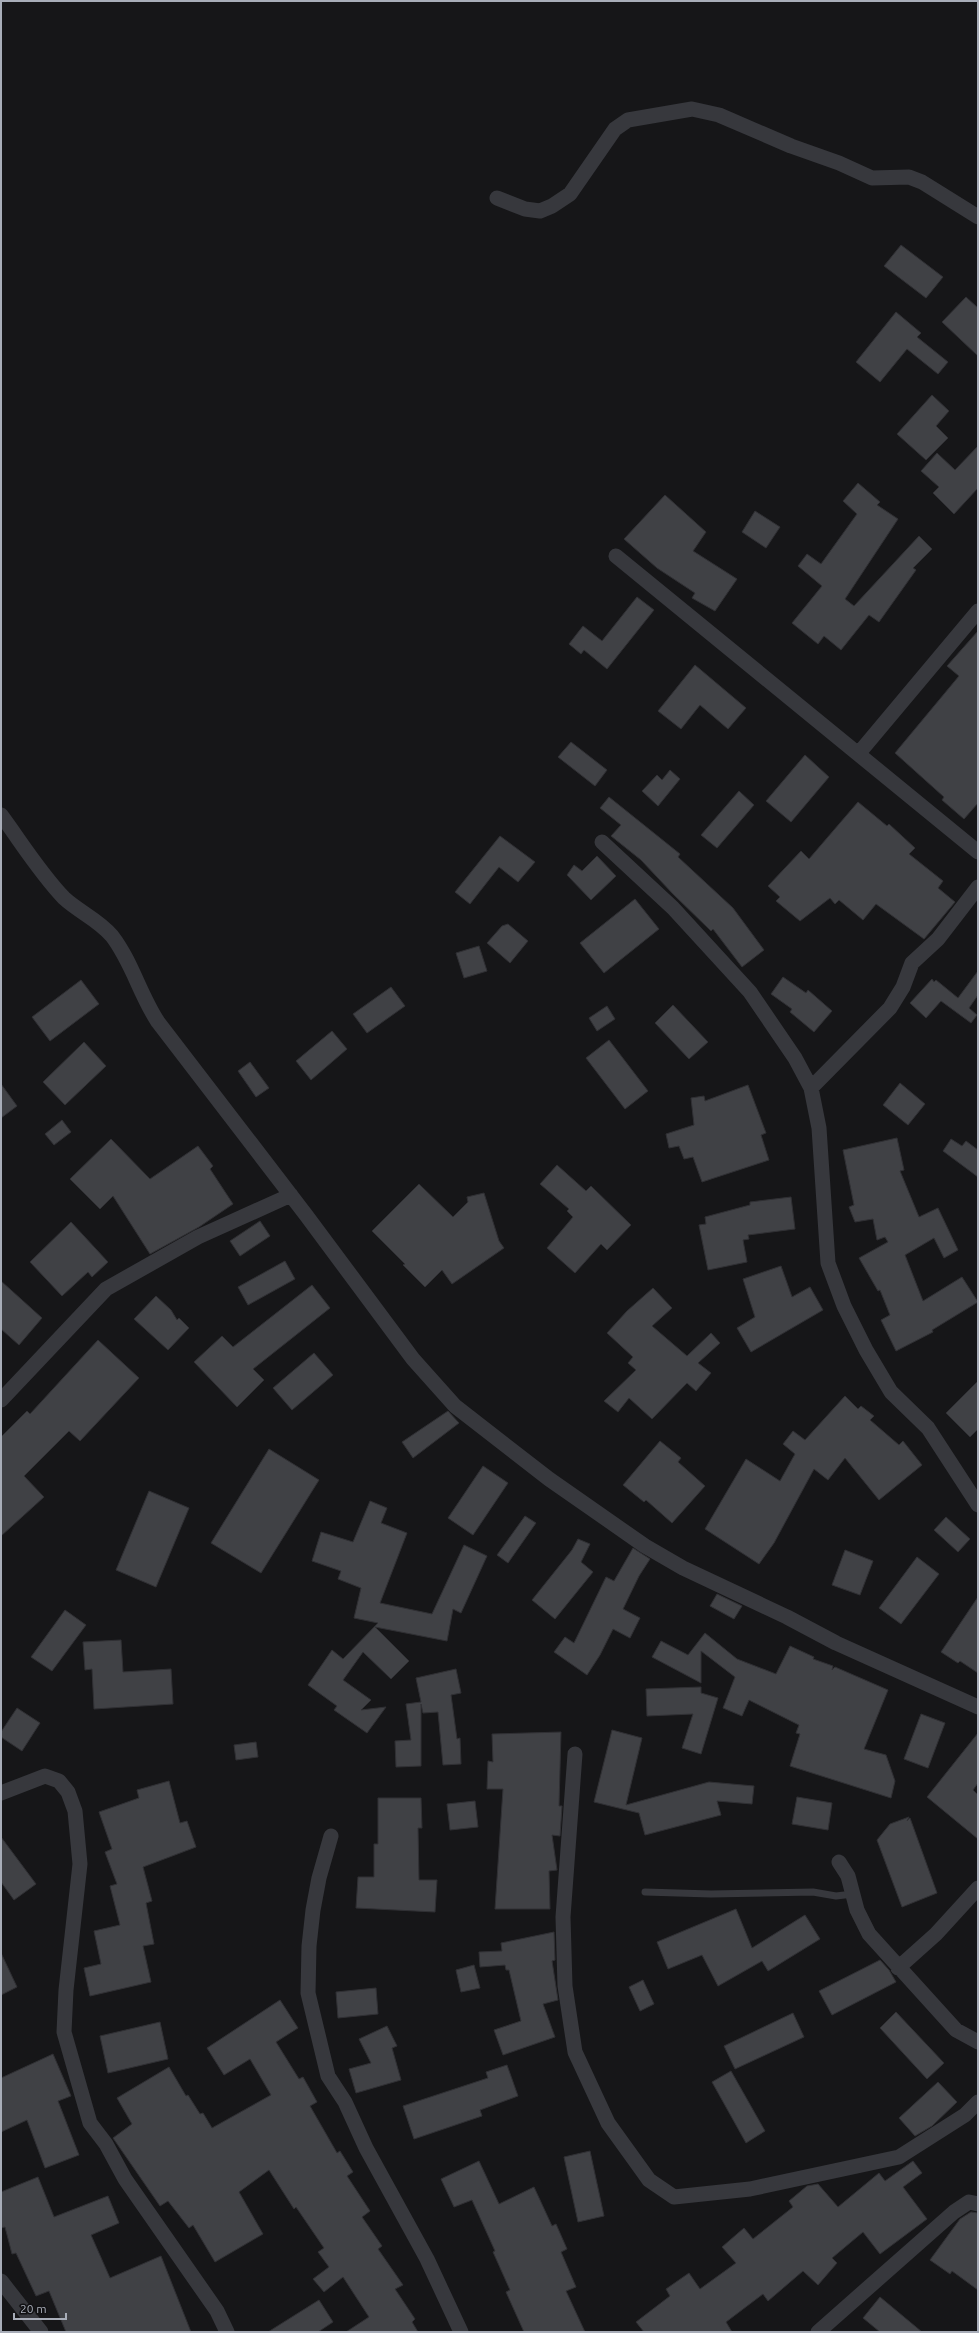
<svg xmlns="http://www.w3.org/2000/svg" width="979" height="2333" font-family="Ubuntu,sans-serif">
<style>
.building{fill:#404145;stroke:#303034}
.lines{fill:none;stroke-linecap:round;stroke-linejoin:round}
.service{stroke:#37383d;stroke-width:7}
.minor{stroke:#37383d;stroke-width:15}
</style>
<rect width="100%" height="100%" fill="#161618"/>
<path class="building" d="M901,245L943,277L926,298L884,266Z
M966,297L978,308V356L942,322Z
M896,312L921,333L917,337L948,362L938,374L907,349L880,382L856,362Z
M932,395L949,411L936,426L948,438L926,460L897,434Z
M978,446V488L954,514L933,493L939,487L921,471L937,453L955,470Z
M858,483L880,502L877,505L898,519L845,599L854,606L919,536L932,549L913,568L916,570L879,622L869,615L841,650L824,636L818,644L792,623L822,586L798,566L807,554L821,564L857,514L843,501Z
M665,495L706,532L693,551L737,579L715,611L692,598L695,593L657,568L624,539Z
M755,511L780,527L766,548L742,532Z
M637,597L654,610L607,669L584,650L581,654L569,644L583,626L602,641Z
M978,631V803L964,819L942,800L944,797L895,753L959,676L947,666Z
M695,665L746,708L728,729L700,705L681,729L658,711Z
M571,742L607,770L595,786L558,757Z
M805,755L829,777L791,822L766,801Z
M670,770L680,779L658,806L642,791L657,775L662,780Z
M739,791L754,805L717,848L701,835Z
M609,797L680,854L678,857L733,908L764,950L742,967L713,929L711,931L673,894L641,860L611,836L621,825L600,808Z
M858,802L887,826L889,824L915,848L909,854L943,881L938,888L955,902L924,939L876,904L863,920L839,900L835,904L830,898L800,921L776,901L780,897L768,886L801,851L809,859Z
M500,836L535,862L518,882L499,867L470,904L455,892Z
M597,856L616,876L591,900L567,875L574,865L582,871Z
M635,899L659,929L604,973L580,943Z
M508,924L528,941L510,963L487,943L502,926Z
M479,946L487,971L464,978L456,953Z
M978,971V995L969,1008L977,1015L971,1023L941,1001L926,1018L910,1003L932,979L934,982L936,980L958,998Z
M783,977L806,993L808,990L832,1011L814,1032L790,1012L792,1009L771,994Z
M81,980L99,1004L50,1041L32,1017Z
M391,987L405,1006L367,1033L353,1014Z
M673,1005L708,1042L689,1059L655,1023Z
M607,1006L615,1019L597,1031L589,1018Z
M332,1031L347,1049L311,1080L296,1061Z
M609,1040L648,1091L625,1109L586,1058Z
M84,1042L106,1066L65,1105L43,1082Z
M250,1062L269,1088L256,1097L238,1071Z
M900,1083L925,1104L908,1125L883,1105Z
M1,1084L17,1106L1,1118Z
M748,1085L766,1133L761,1135L769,1160L702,1182L693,1157L684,1159L679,1146L669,1148L666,1134L694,1125L691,1098L704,1096L705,1101Z
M62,1120L71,1132L54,1145L45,1134Z
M897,1138L904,1170L900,1171L919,1217L938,1208L958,1250L944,1258L934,1238L905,1255L923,1301L962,1277L978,1302L932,1330L933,1332L896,1351L881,1320L890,1315L880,1290L878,1291L859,1258L888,1242L885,1237L877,1240L873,1219L855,1222L849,1207L854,1205L843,1150Z
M111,1139L150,1179L198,1146L213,1166L210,1169L233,1204L199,1227L150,1254L113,1196L100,1209L70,1179Z
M951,1139L962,1146L966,1141L978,1150V1177L943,1151Z
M557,1165L586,1191L591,1186L631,1225L607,1250L601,1244L575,1273L547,1248L573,1217L567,1211L569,1209L540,1184Z
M419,1184L453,1217L468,1202L467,1197L484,1193L499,1241L504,1248L452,1284L442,1270L425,1287L403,1265L405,1264L372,1231Z
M791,1197L795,1229L748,1235L749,1239L743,1240L747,1262L708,1270L699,1225L706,1224L705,1217L750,1205V1202Z
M260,1221L270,1236L240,1256L230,1241Z
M71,1222L108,1262L92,1277L88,1272L62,1296L30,1262Z
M285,1261L295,1279L248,1305L238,1287Z
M781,1266L792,1297L810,1287L823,1310L751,1352L737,1328L755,1317L743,1279Z
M1,1281L42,1318L19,1345L1,1329Z
M312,1285L330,1308L253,1369L264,1380L237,1407L194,1362L222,1336L233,1347Z
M653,1288L672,1308L652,1326L687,1356L711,1333L720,1343L698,1363L711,1373L696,1391L687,1383L652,1419L629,1398L618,1412L604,1401L636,1370L628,1363L633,1357L607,1333L627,1311Z
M156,1296L171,1310L177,1320L179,1318L189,1328L168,1350L134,1319Z
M98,1340L139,1378L80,1441L69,1431L24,1476L44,1497L1,1536V1437L27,1411L30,1414Z
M314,1353L333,1375L292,1410L273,1388Z
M978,1381V1429L970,1437L946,1413Z
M845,1396L858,1409L861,1406L874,1416L870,1420L899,1445L903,1441L922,1465L879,1500L845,1458L828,1480L814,1469L774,1543L759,1564L705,1529L746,1459L780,1481L795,1454L783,1444L793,1431L805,1440Z
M448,1411L459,1423L413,1458L402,1442Z
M660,1441L681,1458L678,1462L705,1486L672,1523L646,1500L644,1502L623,1485Z
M269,1449L319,1480L261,1573L211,1543Z
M483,1466L508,1483L473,1535L448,1518Z
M149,1491L189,1508L156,1587L116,1570Z
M370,1501L387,1508L381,1523L407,1533L380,1603L432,1614L464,1545L487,1556L461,1613L453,1609L447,1641L375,1627L409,1661L391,1679L363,1652L343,1680L371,1700L361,1710L386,1707L367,1733L334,1710L337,1706L308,1685L332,1650L343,1659L378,1623L354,1618L361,1588L338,1579L341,1571L312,1561L321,1532L353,1542Z
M525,1516L536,1523L508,1563L497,1555Z
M946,1517L970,1539L958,1552L934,1530Z
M578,1539L590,1544L581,1562L593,1572L555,1619L532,1600L572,1550Z
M633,1548L650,1559L639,1576L623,1609L640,1618L630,1638L613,1629L600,1655L587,1675L554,1652L565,1637L574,1643L606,1577L614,1581Z
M845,1550L873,1561L860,1595L832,1585Z
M917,1557L939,1574L901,1624L879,1608Z
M717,1594L742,1606L734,1619L710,1606Z
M978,1597V1673L960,1661L958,1663L941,1652Z
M65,1610L86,1625L52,1671L31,1657Z
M705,1633L737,1659L776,1674L790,1646L814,1657L813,1659L833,1666L832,1670L835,1667L888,1690L864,1749L886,1755L895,1781L891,1798L790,1766L800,1734L796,1733L799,1725L749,1700L742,1716L723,1708L735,1677L701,1651V1683L652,1657L661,1641L688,1655Z
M121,1640L123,1672L171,1669L173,1704L94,1709L92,1669L85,1670L83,1642Z
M456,1669L461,1693L451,1695L457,1739L460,1738L461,1764L443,1765L438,1712L423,1713L421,1704V1766L396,1767L395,1741L411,1740L406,1704L421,1702L416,1678Z
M701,1687V1693L718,1698L701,1754L682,1748L693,1714L647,1716L646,1689Z
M17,1708L40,1723L22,1751L1,1737V1732Z
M921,1714L945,1723L928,1768L904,1759Z
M612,1730L642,1738L626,1805L709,1782L754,1786L752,1804L717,1801L721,1815L645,1835L639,1813L594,1802Z
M561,1732L559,1806H562L560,1836L552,1835L557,1870L549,1871L550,1909H495L503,1789H487L488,1761L493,1762L492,1734Z
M978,1733V1783L973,1790L978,1795V1839L927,1797Z
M256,1742L258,1757L236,1760L234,1745Z
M169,1781L180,1823L187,1821L196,1847L143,1867L152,1901L146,1903L154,1944L143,1946L151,1982L90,1996L84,1968L101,1964L94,1931L120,1925L110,1886L117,1884L105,1852L112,1849L99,1812L139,1798L137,1790Z
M797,1797L832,1803L828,1830L792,1824Z
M378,1798H421L422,1828H418L419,1880H437L435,1912L356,1908L358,1877H374V1844H378Z
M475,1801L478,1827L450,1830L447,1804Z
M909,1817L907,1821L910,1818L937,1893L902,1907L877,1840L890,1824Z
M1,1837L36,1884L14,1900L1,1882Z
M736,1909L752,1948L805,1915L820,1939L768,1971L762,1961L718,1986L702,1955L668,1969L657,1942Z
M554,1932L555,1960L552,1961L558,2000L543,2004L555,2037L503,2055L494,2030L521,2021L509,1970H506L505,1965L480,1967L479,1952L502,1951L501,1943Z
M1,1953L17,1987L1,1995Z
M880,1960L889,1970L896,1982L832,2015L819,1991Z
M474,1965L480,1988L461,1992L456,1970Z
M643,1980L654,2004L640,2011L629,1987Z
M376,1988L378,2014L338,2018L336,1992Z
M280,2000L298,2028L276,2042L299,2079L303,2077L317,2102L310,2106L337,2153L340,2151L353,2172L347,2176L370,2211L362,2217L382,2246L378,2249L403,2285L395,2289L415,2319L412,2322L418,2332H346L369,2317L343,2277L324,2292L313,2279L329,2267L318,2252L324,2248L296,2207L294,2209L269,2170L239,2192L263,2234L215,2262L193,2225L189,2228L168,2201L160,2206L113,2138L132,2124L117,2098L169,2067L186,2096L188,2095L200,2114L203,2113L212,2128L271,2095L250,2059L224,2075L207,2048Z
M896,2012L944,2063L927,2079L880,2028Z
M793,2013L804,2037L735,2069L724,2046Z
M160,2022L168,2059L108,2073L100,2036Z
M387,2026L397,2046L392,2048L401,2080L356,2093L349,2069L371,2063L359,2039Z
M53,2054L71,2096L58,2101L79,2155L45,2168L27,2120L1,2132V2078Z
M507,2065L518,2096L480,2110L482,2116L414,2139L403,2106L488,2078L486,2072Z
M731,2071L765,2131L746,2143L712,2082Z
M938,2082L957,2102L932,2126L915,2136L899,2118Z
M590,2151L604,2216L578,2222L564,2157Z
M479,2161L499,2204L534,2187L552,2226L556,2224L567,2249L561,2252L576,2287L566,2291L585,2332H524L506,2292L510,2290L493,2252L495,2251L472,2200L454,2207L441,2179Z
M913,2161L922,2173L903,2187L927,2219L880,2254L863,2232L832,2258L837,2263L818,2285L803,2271L768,2301L763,2294L726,2322L732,2332H644L636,2322L670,2296L666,2289L689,2273L700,2289L736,2263L722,2247L744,2228L753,2239L793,2207L789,2201L807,2186L818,2184L838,2207L879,2173L885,2181Z
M38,2177L54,2217L108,2196L119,2223L91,2235L110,2278L161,2256L191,2332H66L49,2291L36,2296L16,2253L12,2254L5,2227L1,2228V2192Z
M971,2212L978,2213V2290L952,2271L950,2274L930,2260L960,2219Z
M880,2297L922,2332H880L863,2318Z
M319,2300L333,2322L318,2332H268Z"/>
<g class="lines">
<path class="service" d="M645,1892L711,1894L813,1892L836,1896L853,1894"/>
<path class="minor" d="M497,198L525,209L540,211L552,206L570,194L615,129L628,120L692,109L719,115L791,146L839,163L872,178L909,177L922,182L978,217
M616,556L978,852
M859,753L978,611
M1,815C21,842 40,873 64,898C79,912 99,920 112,936C132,962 140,995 158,1022L306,1215L413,1359L455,1406L549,1479L645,1546L683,1568L787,1617L836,1643L978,1707
M602,842L673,908L750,992L795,1058L811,1088L819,1128L828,1263L844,1306L866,1350L891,1392L928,1428L978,1505
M811,1088L890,1008L903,987L912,963L938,939L978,887
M1,1400L106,1289L198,1237L291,1195
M575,1754L563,1917L565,1986L575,2052L608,2123L649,2180L674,2197L750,2189L899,2157L965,2115L978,2102
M1,1793L45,1776L59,1781L68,1792L75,1811L80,1864L66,1990L64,2032L90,2123L106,2144L125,2179L217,2311L227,2332
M331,1836L319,1878L313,1910L309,1946L308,1993L328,2076L345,2102L366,2148L427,2259L461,2332
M839,1862L848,1876L857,1910L869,1934L956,2030L978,2042
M898,1968L936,1934L978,1888
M1,2281L41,2332
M818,2332L954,2212L969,2202L978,2204"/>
</g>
<rect width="979" height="2333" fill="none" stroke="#a8adb8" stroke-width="4"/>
<path d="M14 2313v6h52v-6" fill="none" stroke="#a8adb8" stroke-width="2"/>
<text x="20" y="2313" font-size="12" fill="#a8adb8" stroke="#111113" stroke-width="3" paint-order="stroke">20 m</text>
</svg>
